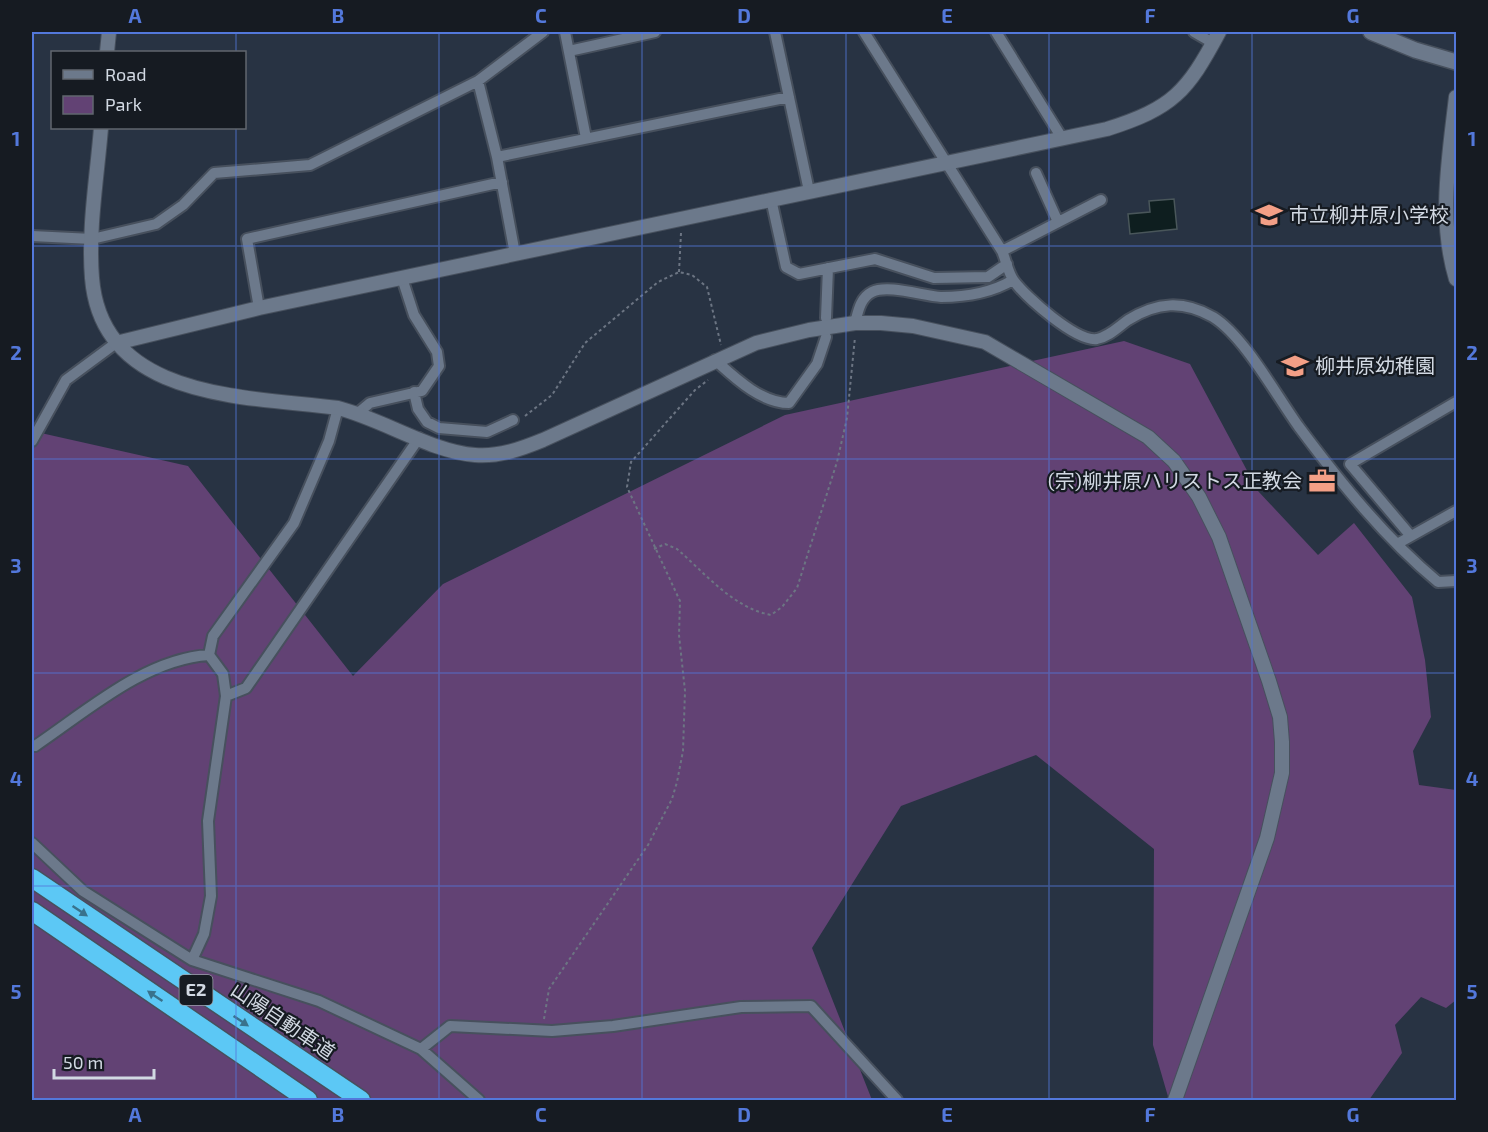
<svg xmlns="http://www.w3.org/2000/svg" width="1488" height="1132" font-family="'Exo 2','Noto Sans JP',sans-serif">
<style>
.green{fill:#624274}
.water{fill:#0e1e1f;stroke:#49565a;stroke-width:1.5}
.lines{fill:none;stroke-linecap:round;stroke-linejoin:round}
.minor-casing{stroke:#47505d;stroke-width:14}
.tertiary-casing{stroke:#47505d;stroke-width:16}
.secondary-casing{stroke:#47505d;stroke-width:18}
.motorway-casing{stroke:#47505d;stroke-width:21}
.path{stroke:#6c7583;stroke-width:2;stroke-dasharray:3 3;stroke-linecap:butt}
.minor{stroke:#6c798b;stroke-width:10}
.tertiary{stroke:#6c798b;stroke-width:14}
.secondary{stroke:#6c798b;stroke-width:15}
.motorway{stroke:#5cc8f5;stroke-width:18}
.oneway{fill:#39728c}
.grid{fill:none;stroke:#5378db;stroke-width:1.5;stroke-opacity:0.55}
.labels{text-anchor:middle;stroke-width:4.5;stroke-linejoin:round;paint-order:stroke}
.shield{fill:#161b22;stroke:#9aa0a9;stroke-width:1.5}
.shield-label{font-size:18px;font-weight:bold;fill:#d2d9e3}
.poi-label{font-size:20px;fill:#d2d9e3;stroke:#161b22;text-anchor:start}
.street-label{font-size:20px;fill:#d2d9e3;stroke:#161b22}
.neatline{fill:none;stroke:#5378db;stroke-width:2}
.grid-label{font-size:20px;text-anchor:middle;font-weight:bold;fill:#5378db}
</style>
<rect width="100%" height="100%" fill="#283343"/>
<path class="green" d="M1124,341L1190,364L1258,491L1318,555L1354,523L1412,597L1425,660L1431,717L1413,751L1419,785L1456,790V1000L1446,1008L1421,997L1395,1025L1402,1053L1369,1100H1169L1153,1045L1154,849L1036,755L901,806L812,948L872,1100H32V431L188,466L353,676L443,584L785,415Z"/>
<path class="water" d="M1174,199L1177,229L1130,234L1128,214L1150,212L1149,201Z"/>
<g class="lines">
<defs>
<path id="minor" d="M565,32L586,138
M775,32L809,191
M864,32L1002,251C1006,260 1008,273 1014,281C1026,297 1076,342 1097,339C1110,336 1118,327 1128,320C1157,302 1183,300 1213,317C1244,336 1276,395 1299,427C1340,482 1385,538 1438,582L1456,581
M996,32L1062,138
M1194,32L1213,43
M569,51L655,32
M478,81L497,157L515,254
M497,157L789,97
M1036,173L1058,222
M771,199L786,267L799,274L875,259L934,278L988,277L1007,264
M32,236L92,239L156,224L183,205L214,173L310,165L478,81L543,32
M1002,251L1101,200
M259,308L247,239L502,182
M826,318L828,268
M855,323C858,312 860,298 872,292C888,284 923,296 941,297C966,297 991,293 1013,280
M715,360C735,378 761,403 789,403L817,364L826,337
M414,392L418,409L427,422L439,428L487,432L513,420
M358,413L370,403L422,391L439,366L437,352L414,315L402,278
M32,441L66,380L116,343
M1410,535L1350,464L1456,402
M1397,544L1456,511
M226,696L246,688L419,438
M35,746C87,711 145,659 209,655
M32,843L83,891L192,960L319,1001L421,1049L479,1100
M192,960L204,934L211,896L208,821L226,696L223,674L209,655L213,636L294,523L329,441L338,408
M421,1049L450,1026L552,1031L613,1026L741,1007L811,1006L897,1100"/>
<path id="tertiary" d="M107,52L109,32
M1456,97C1449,158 1438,219 1456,279
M101,128C97,177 88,229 92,278C102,401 248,396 338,408C382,419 432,452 475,455C499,457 521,449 543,440L756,343L809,330L855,323H881L913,326L985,342L1148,437L1174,461L1199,497L1219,537L1269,681L1280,717L1282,742V773L1267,838L1175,1100
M116,343L259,308L1107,129C1173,108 1187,92 1219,32"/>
<path id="secondary" d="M1371,32L1415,50L1456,62"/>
<path id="motorway" d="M32,878L361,1100
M32,911L308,1100"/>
</defs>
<use href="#minor" class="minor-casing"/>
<use href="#tertiary" class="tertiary-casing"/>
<use href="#secondary" class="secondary-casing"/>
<use href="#motorway" class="motorway-casing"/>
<path class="path" d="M679,272L681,233
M525,416L552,395L585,343L658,282L679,272L692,275L707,287L721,345
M654,549L665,544L677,549C705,573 733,608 771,615L782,607L797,588L837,462L847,418L855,337
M544,1019L549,989L648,845L672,799L677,782L683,751L685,691L679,635L680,601L627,487L631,462L695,390L708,380"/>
<use href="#minor" class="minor"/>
<use href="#tertiary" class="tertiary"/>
<use href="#secondary" class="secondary"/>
<use href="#motorway" class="motorway"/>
</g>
<defs><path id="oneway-solid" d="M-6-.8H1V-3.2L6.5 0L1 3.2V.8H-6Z" transform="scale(1.5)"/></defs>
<g class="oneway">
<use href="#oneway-solid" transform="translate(80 911) rotate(34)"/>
<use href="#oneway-solid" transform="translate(155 996) rotate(-146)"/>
<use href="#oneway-solid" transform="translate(241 1021) rotate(34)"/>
</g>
<path class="grid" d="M236,32V52M439,32V1100M642,32V1100M846,32V1100M1049,32V1100M1252,32V1100M236,128V1100M32,246H1456M32,459H1456M32,673H1456M32,886H1456"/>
<defs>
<symbol id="school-bare" viewBox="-9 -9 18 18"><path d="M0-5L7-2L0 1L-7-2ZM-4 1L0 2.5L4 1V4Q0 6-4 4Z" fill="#f39f86" stroke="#161b22" stroke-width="2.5" paint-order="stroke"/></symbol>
<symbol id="office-bare" viewBox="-9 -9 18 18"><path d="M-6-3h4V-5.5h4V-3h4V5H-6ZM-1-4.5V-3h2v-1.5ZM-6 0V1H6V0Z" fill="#f39f86" stroke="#161b22" stroke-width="2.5" paint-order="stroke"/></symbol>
</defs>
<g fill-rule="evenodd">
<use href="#school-bare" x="1250" y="196" width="38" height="38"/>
<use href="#school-bare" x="1276" y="347" width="38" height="38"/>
<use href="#office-bare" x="1303" y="462" width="38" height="38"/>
</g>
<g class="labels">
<rect class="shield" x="179.5" y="975" width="33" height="30" rx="4.5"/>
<g class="shield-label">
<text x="196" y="996">E2</text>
</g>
<g class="poi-label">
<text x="1289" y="222">市立柳井原小学校</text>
<text x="1315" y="373">柳井原幼稚園</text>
<text x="1302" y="488" text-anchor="end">(宗)柳井原ハリストス正教会</text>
</g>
<g class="street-label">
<text transform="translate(283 1021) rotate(34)" y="7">山陽自動車道</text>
</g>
</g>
<rect width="1488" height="1132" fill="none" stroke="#161b22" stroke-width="66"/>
<rect x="51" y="51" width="195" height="78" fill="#161b22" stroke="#61676f" stroke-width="1.5"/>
<rect x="63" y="70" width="30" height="9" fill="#6c798b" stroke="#61676f" stroke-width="1.5"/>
<text x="105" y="81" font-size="18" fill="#d2d9e3">Road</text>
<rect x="63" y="96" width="30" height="18" fill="#624274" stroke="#61676f" stroke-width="1.5"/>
<text x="105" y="111" font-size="18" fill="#d2d9e3">Park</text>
<path d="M54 1069v9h100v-9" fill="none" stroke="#d2d9e3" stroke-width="3"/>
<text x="63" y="1069" font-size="18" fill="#d2d9e3" stroke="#161b22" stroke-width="4.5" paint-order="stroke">50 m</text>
<rect x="33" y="33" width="1422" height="1066" class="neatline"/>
<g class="grid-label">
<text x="135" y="23">A</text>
<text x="338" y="23">B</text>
<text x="541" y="23">C</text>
<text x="744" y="23">D</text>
<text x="947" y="23">E</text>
<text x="1150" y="23">F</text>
<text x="1353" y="23">G</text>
<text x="16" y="146">1</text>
<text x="1472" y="146">1</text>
<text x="16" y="360">2</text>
<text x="1472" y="360">2</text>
<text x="16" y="573">3</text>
<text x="1472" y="573">3</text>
<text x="16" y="786">4</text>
<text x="1472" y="786">4</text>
<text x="16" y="999">5</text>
<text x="1472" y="999">5</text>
<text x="135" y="1122">A</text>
<text x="338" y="1122">B</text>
<text x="541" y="1122">C</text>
<text x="744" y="1122">D</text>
<text x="947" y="1122">E</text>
<text x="1150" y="1122">F</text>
<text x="1353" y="1122">G</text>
</g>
</svg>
